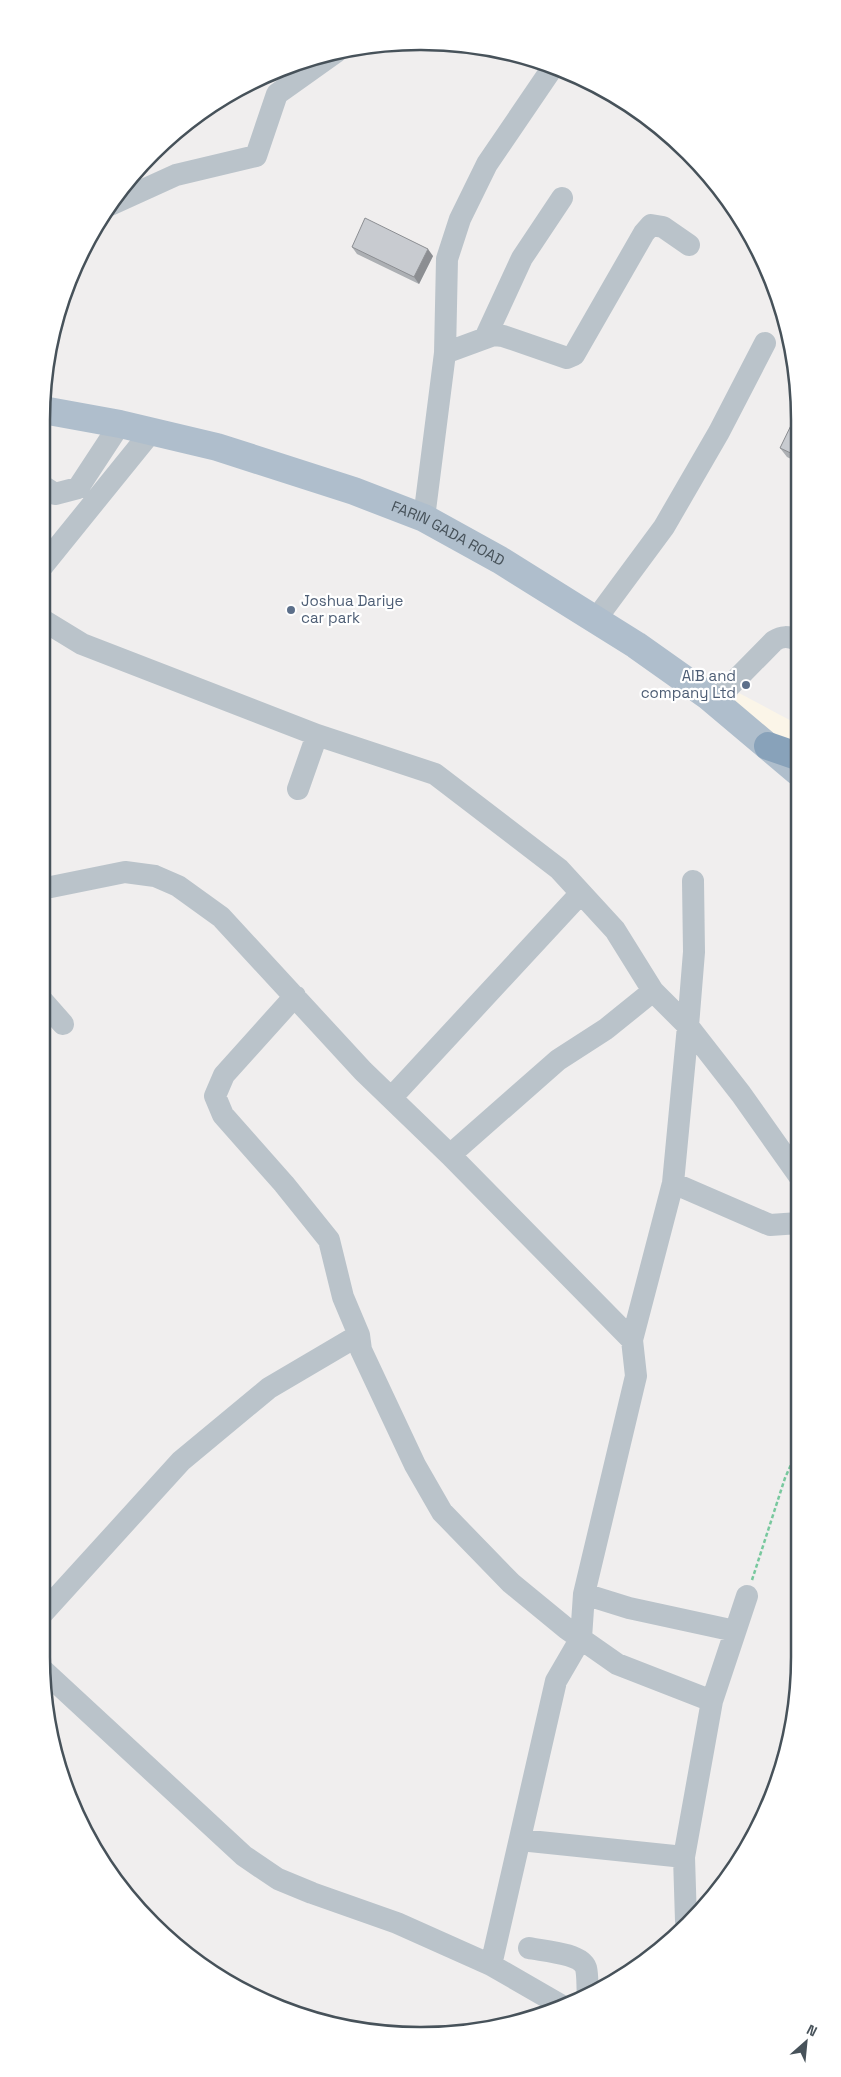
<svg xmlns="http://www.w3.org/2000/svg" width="841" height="2077" font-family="'Space Grotesk',sans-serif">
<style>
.commercial{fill:#fbf5e8}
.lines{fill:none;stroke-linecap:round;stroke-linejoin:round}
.path{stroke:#78c89e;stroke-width:2.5;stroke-dasharray:4 2.5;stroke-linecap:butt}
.minor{stroke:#bac3ca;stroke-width:22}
.major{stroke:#afbecc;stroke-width:28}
.highway{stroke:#88a2ba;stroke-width:28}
.wall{fill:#acafb3}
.shaded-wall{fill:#8c8e92}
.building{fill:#c8cbd0;stroke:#8c8e92}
.service-dot{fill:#5c6f8a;stroke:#fff;stroke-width:2}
.labels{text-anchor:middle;stroke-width:4.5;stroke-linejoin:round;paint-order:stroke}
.street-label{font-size:15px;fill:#47525a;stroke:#fff}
.service-label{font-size:15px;fill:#4e5e75;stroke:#fff;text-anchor:start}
.rim{fill:none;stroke:#47525a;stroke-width:2.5}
</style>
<rect width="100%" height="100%" fill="#f0eeee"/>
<path class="commercial" d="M739,693L797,724V750L730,705Z"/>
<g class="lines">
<path class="path" d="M752,1580L785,1478L799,1447"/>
<path class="minor" d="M110,205L176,175L256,156L277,94L336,52
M485,338L522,258L562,198
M445,353L494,335L503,336L567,358L574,355L644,233L651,225L663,227L689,245
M41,485L55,494L78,488L120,424
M424,518L445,353L447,259L460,219L487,164L553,67
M41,568L151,432
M41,619L82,644L317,735L435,774L559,869L615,930L653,991L688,1026L673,1183L632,1340L636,1376L584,1594L581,1638L556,1681L491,1965
M596,619L664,527L719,432L765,343
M714,702L774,641C782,636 788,636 797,640
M298,789L317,735
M693,881L694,952L688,1026L741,1094L799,1176
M51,887L125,872L155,876L178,886L221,917L363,1071L450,1155L632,1340
M295,996L224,1075L215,1096L223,1115L284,1184L329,1240L343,1297L359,1335L361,1350L415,1465L442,1512L511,1583L567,1629L617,1664L712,1701L684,1857L686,1921
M41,999L63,1024
M392,1097L581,893
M450,1155L558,1060L606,1029L653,991
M673,1183L770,1225L799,1223
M584,1594L629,1608L735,1631
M41,1615L181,1461L269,1388L359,1335
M44,1671L244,1856L278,1879L312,1893L397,1923L491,1965L564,2007
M712,1701L747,1596
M520,1840L684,1857
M529,1948C543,1951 581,1953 586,1968C588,1976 587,1987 588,1995"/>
<path class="major" id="s1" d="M43,410L120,424L217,447L354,491L424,518L500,560L636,645L708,696L797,771"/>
<path class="highway" d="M768,746L797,756"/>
</g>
<path class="wall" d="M352,247L433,256L419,284L357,254Z
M797,413V462L787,457L780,448Z"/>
<path class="shaded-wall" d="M428,249L433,256L419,284L414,277Z"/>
<path class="building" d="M365,218L428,249L414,277L352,247Z
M797,413V456L780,448Z"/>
<g class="service-dot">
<circle cx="291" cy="610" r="5"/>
<circle cx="746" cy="685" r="5"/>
</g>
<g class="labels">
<g class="street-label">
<text dy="5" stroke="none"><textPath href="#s1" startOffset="425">FARIN GADA ROAD</textPath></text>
</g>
<g class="service-label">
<text x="301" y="606">Joshua Dariye<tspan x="301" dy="17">car park</tspan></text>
<text x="736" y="681" text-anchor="end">AIB and<tspan x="736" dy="17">company Ltd</tspan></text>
</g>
</g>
<path d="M0 0H841V2077H0ZM420 50H421A370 370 0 0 1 791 420V1657A370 370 0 0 1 421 2027H420A370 370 0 0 1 50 1657V420A370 370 0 0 1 420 50Z" fill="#fff" fill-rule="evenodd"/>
<path class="rim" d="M420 50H421A370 370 0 0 1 791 420V1657A370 370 0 0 1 421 2027H420A370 370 0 0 1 50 1657V420A370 370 0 0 1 420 50Z"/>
<g transform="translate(806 2042) rotate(27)" stroke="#ffffff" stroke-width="4" paint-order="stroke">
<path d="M0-4L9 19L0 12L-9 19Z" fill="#47525a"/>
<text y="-8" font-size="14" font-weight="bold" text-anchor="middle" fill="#47525a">N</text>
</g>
</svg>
